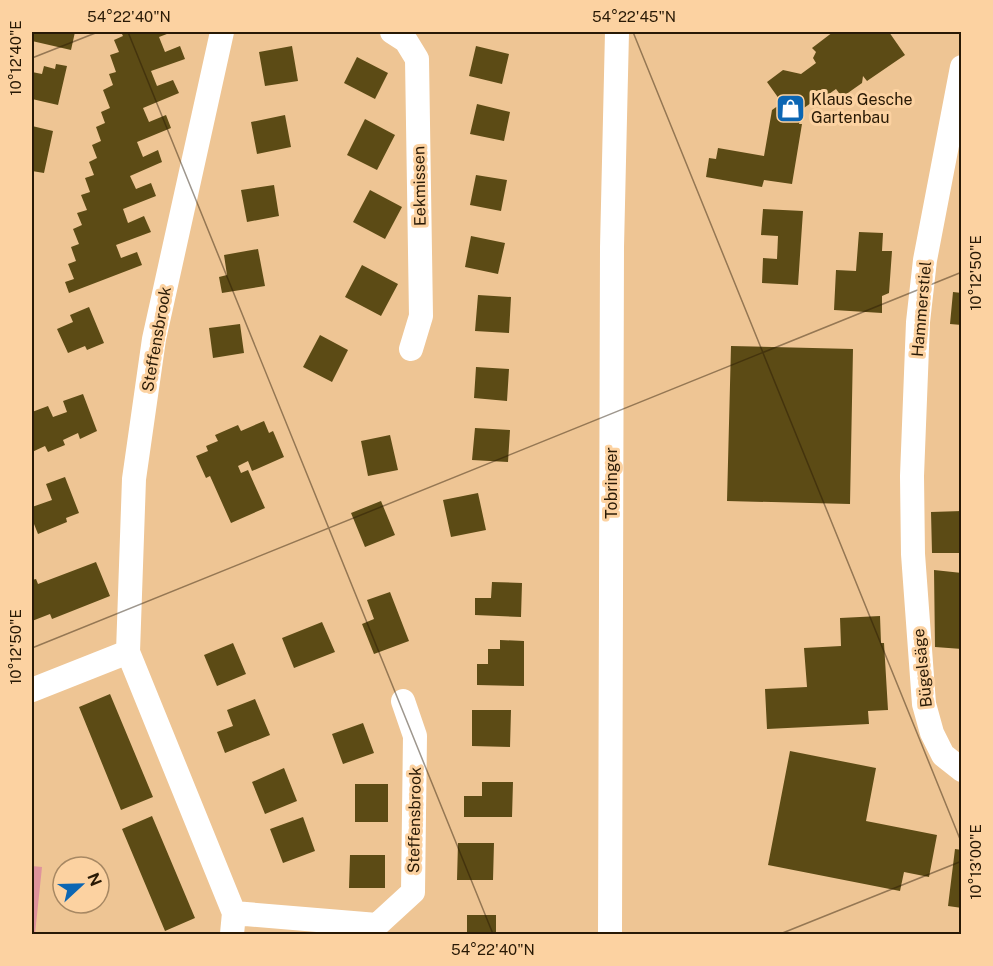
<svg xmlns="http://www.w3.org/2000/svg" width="993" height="966" font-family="'Public Sans',sans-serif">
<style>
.green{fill:#df939c}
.building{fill:#5c4b15}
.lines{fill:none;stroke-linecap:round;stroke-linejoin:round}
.street{stroke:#fff;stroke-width:24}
.ticks{fill:none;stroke:#281905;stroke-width:1.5;stroke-opacity:0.45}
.labels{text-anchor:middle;stroke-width:6;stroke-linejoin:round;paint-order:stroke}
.poi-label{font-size:16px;fill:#281905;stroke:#fcd2a1;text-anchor:start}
.street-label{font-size:16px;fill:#281905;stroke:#fcd2a1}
.neatline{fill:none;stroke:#281905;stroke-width:2}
.ticks-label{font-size:15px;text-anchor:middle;fill:#281905}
</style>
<rect width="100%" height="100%" fill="#eec594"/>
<path class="green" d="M32,866L42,867L35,934H32Z"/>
<path class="building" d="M32,32H75L71,50L32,41Z
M121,32H172L159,37L165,52L180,46L185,59L151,71L157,86L173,80L179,93L143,108L149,122L166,115L171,128L137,142L143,157L158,150L162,162L130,176L136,189L151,183L156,196L123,209L128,223L144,216L151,232L116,245L121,258L137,252L142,265L69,293L65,282L74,279L68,264L76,261L71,247L79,244L73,229L82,225L77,213L87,210L81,195L90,192L85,178L94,175L89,162L97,158L92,145L101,141L96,127L105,123L101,112L110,108L103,90L113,85L109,74L116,72L110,55L119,52L114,40L123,36Z
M833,32H889L905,55L867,81L863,76L862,83L845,95L839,93L836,89L812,106L811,103L798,112L801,115L799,124H802L792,184L764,180L762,187L706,177L709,158L716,159L718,148L764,156L772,110L782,103L767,82L783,70L801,74L816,63L813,58L816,52L812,48Z
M292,46L298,81L265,86L259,52Z
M476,46L509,54L502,84L469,76Z
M357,57L388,73L375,99L344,83Z
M56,64L67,66L58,105L32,99V72L42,74L44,66L55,69Z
M477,104L510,112L504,141L470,134Z
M285,115L291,147L257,154L251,122Z
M365,119L395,135L377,170L347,155Z
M32,126L53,131L44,173L32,171Z
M476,175L507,180L501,211L470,205Z
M274,185L279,216L247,222L241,190Z
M370,190L402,207L385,239L353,222Z
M763,209L803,211L798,285L762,283L763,258L777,259L778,236L761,235Z
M859,232L883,233L882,251H892L889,293L882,296V313L834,310L836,270L856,271Z
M471,236L505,243L498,274L465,267Z
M258,249L265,286L222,293L219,277L227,275L224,255Z
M362,265L398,284L381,316L345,297Z
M953,292L962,293V325L950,324Z
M478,295L511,297L509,333L475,331Z
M89,307L104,343L87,350L85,346L68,353L57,329L73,322L70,315Z
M240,324L244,353L213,358L209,328Z
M320,335L348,350L332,382L303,367Z
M731,346L853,349L850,504L727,501Z
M476,367L509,369L507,401L474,398Z
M83,394L97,431L80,439L78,433L63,440L65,445L48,452L45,446L32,452V424L33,423L32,412L48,406L53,417L67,412L63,401Z
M264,421L269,433L273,431L284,457L252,471L248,461L238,466L241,473L248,470L265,508L231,523L210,476L206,478L196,456L208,451L206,446L218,441L215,435L238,425L241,431Z
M475,428L510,430L508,462L472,460Z
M390,435L398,470L368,476L361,441Z
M65,477L79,513L66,518L67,522L38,534L34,524L32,525V507L52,500L46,484Z
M478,493L486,530L451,537L443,500Z
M381,501L395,535L365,547L351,513Z
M962,511V553H932L931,512Z
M96,562L110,596L52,619L50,614L32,621V580L36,579L38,584Z
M934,570L962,573V649L935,647Z
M492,582L522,583L521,617L475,615V598H491Z
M390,592L409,641L374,654L362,624L374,619L367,600Z
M880,616L881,643H884L888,710L868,711L869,724L767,729L765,689L807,687L804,648L841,646L840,618Z
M322,622L335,652L294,668L282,638Z
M500,640L524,641V686L477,685V664H488V649H500Z
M233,643L246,674L217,686L204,655Z
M110,694L153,797L121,810L79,707Z
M255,699L270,735L225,753L217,732L233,726L227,710Z
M472,710H511L510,747L472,746Z
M363,723L374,753L343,764L332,734Z
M790,751L876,768L866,821L937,835L929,877L904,872L900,891L768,865Z
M284,768L297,801L265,814L252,782Z
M482,782H513L512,817H464V796H482Z
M355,784H388V822H355Z
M152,816L195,918L165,931L122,829Z
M303,817L315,851L283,863L270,829Z
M458,843H494L493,880H457Z
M955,849L962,850V908L948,906Z
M350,855H385V888H349Z
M467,915H496V934H467Z"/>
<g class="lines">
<path class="street" d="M222,32L154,339L134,479L128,652L234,913L232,934
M392,32L406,41L417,59L421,316L411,349
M962,67L925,260L918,322L912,476L913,554L924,704L932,733L943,755L962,770
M32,690L128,652
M234,913L377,925L413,892L415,736L403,701
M610,934L612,247L617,32"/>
</g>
<path class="ticks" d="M128,32L493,934M633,32L962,844M32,58L98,32M32,648L962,272M780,934L962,861"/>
<defs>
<symbol id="shop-square" viewBox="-11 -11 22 22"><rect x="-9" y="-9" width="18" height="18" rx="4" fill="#0c66b3" stroke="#fcd2a1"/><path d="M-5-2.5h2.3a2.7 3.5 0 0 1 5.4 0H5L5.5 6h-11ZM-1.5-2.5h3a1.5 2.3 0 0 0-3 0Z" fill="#fff"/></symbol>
</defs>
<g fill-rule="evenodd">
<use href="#shop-square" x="774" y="92" width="33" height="33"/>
</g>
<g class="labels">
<g class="poi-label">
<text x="811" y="105">Klaus Gesche<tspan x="811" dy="18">Gartenbau</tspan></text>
</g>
<g class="street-label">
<text transform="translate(419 186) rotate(-91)" y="6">Eekmissen</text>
<text transform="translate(921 309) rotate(-85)" y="6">Hammerstiel</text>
<text transform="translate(156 339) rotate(-80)" y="6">Steffensbrook</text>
<text transform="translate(611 483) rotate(-90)" y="6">Tobringer</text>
<text transform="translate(922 668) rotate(-96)" y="6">Bügelsäge</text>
<text transform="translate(414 820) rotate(-89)" y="6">Steffensbrook</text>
</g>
</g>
<rect width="993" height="966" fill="none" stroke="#fcd2a1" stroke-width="66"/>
<g transform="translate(81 885) rotate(68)"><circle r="28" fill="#fcd2a1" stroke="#a78863" stroke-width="1.5"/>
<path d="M0-4.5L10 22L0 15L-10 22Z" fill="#0c66b3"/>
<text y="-9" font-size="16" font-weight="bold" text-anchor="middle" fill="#281905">N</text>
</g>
<rect x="33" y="33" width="927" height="900" class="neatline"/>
<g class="ticks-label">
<text x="129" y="22">54°22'40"N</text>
<text x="634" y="22">54°22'45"N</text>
<text transform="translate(16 58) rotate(-90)" y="5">10°12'40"E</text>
<text transform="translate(976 273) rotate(-90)" y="5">10°12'50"E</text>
<text transform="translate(16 647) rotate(-90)" y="5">10°12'50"E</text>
<text transform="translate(976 862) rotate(-90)" y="5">10°13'00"E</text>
<text x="493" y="955">54°22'40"N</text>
</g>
</svg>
